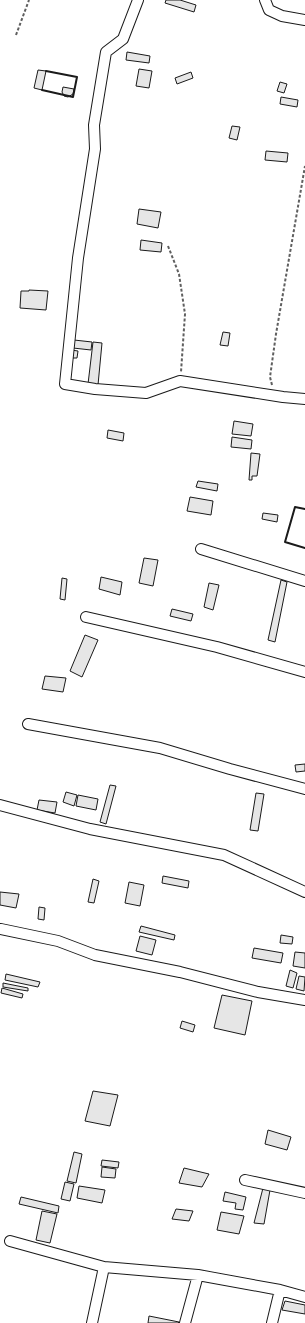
<svg xmlns="http://www.w3.org/2000/svg" width="305" height="1323" font-family="Cabin,sans-serif">
<style>
.building{fill:#e6e6e6;stroke:#1a1a1a}
.lines{fill:none;stroke-linecap:round;stroke-linejoin:round}
.minor-casing{stroke:#1a1a1a;stroke-width:12}
.path{stroke:#5f5f5f;stroke-width:2;stroke-dasharray:3 2;stroke-linecap:butt}
.minor{stroke:#fff;stroke-width:10}
.wall{stroke:#1a1a1a;stroke-width:2}
</style>
<rect width="100%" height="100%" fill="#fff"/>
<path class="building" d="M166,0H180L196,5L194,12L165,3Z
M127,52L150,56L149,63L126,60Z
M139,69L152,71L149,88L136,86Z
M38,70L46,71L42,90L34,88Z
M191,72L193,78L177,84L175,78Z
M280,82L287,84L284,93L277,91Z
M63,87L74,89L73,94L68,97L64,96L62,92Z
M281,97L298,100L297,107L280,104Z
M232,126L240,127L237,140L229,138Z
M266,151L288,153L287,162L265,160Z
M139,209L161,212L158,228L137,224Z
M141,240L162,243L161,252L140,250Z
M29,290L48,291L46,310L20,308L21,291H29Z
M223,332L230,333L228,346L220,345Z
M74,340L92,342L91,350L73,348Z
M93,342L102,343L98,385L88,384Z
M71,350L78,351L77,358H70Z
M234,421L253,424L251,436L232,434Z
M108,430L124,433L123,441L107,438Z
M232,437L252,440L251,449L231,447Z
M251,453L260,454L257,476H252V480H249Z
M198,481L218,484L217,491L196,487Z
M190,497L213,501L211,515L187,511Z
M263,513L278,515L277,522L262,519Z
M144,558L158,560L153,586L139,583Z
M101,577L122,582L120,595L99,589Z
M62,578L67,579L65,600L60,599Z
M281,580L287,582L275,642L268,640Z
M209,583L219,585L213,610L204,607Z
M172,609L193,614L191,621L170,616Z
M85,635L98,640L82,677L70,671Z
M45,676L66,678L63,692L42,689Z
M305,764V771L296,772L295,765Z
M110,785L116,786L106,824L100,822Z
M66,792L77,795L74,806L63,802Z
M256,793L264,794L258,831L250,830Z
M78,795L98,799L96,810L76,806Z
M39,800L57,802L55,813L37,810Z
M163,876L189,881L188,888L162,883Z
M93,879L99,881L94,903L88,902Z
M129,882L144,885L140,906L125,903Z
M0,892L19,894L16,908L0,905Z
M39,907L45,908L44,920L38,919Z
M141,926L175,935L174,940L139,932Z
M281,935L293,937L292,944L280,943Z
M140,936L156,940L152,955L136,951Z
M254,948L283,953L281,963L252,958Z
M295,952L305,953V968L293,966Z
M290,970L297,973L293,988L286,986Z
M6,974L40,982L38,987L5,980Z
M299,976L305,977L304,991L296,989Z
M3,983L28,988V991L3,987Z
M2,988L23,994L22,998L1,993Z
M222,995L252,1001L245,1035L214,1028Z
M182,1021L195,1025L193,1032L180,1028Z
M93,1091L118,1095L110,1126L85,1121Z
M268,1130L291,1137L287,1150L265,1144Z
M74,1152L82,1154L76,1183L67,1181Z
M102,1160L119,1162L118,1168L101,1166Z
M102,1167L116,1169L115,1178L101,1177Z
M184,1168L209,1174L202,1187L179,1183Z
M65,1182L74,1184L70,1201L61,1199Z
M79,1186L105,1190L102,1203L77,1198Z
M263,1188L270,1190L264,1224L254,1223Z
M225,1192L246,1197L243,1210L235,1209L236,1203L223,1201Z
M21,1197L59,1206L58,1213L19,1204Z
M176,1209L193,1211L189,1221L172,1219Z
M42,1211L57,1214L50,1243L36,1240Z
M221,1212L244,1216L239,1234L217,1230Z
M285,1301L305,1305V1314L282,1310Z
M149,1316L179,1322L178,1323H148Z"/>
<g class="lines">
<defs>
<path id="minor" d="M138,0L123,39L106,52L94,125L95,149L78,258L65,384L95,389L146,393L180,381L283,397L305,399
M265,0L269,10L282,16L305,20
M201,549L305,581
M86,617L217,647L305,672
M28,724L160,748L230,769L305,789
M0,805L90,829L224,855L305,892
M1,929L58,941L95,955L180,972L258,992L305,1000
M245,1180L305,1193
M10,1241L104,1267
M92,1323L104,1267L198,1275L280,1290L305,1297
M185,1323L198,1275
M272,1323L280,1290"/>
</defs>
<use href="#minor" class="minor-casing"/>
<path class="path" d="M16,35L29,0
M168,246L179,274L185,314L181,372
M272,385L270,377L276,334L305,166"/>
<use href="#minor" class="minor"/>
<path class="wall" d="M42,90L73,97L77,77L46,71
M305,509L295,507L285,542L305,548"/>
</g>
</svg>
